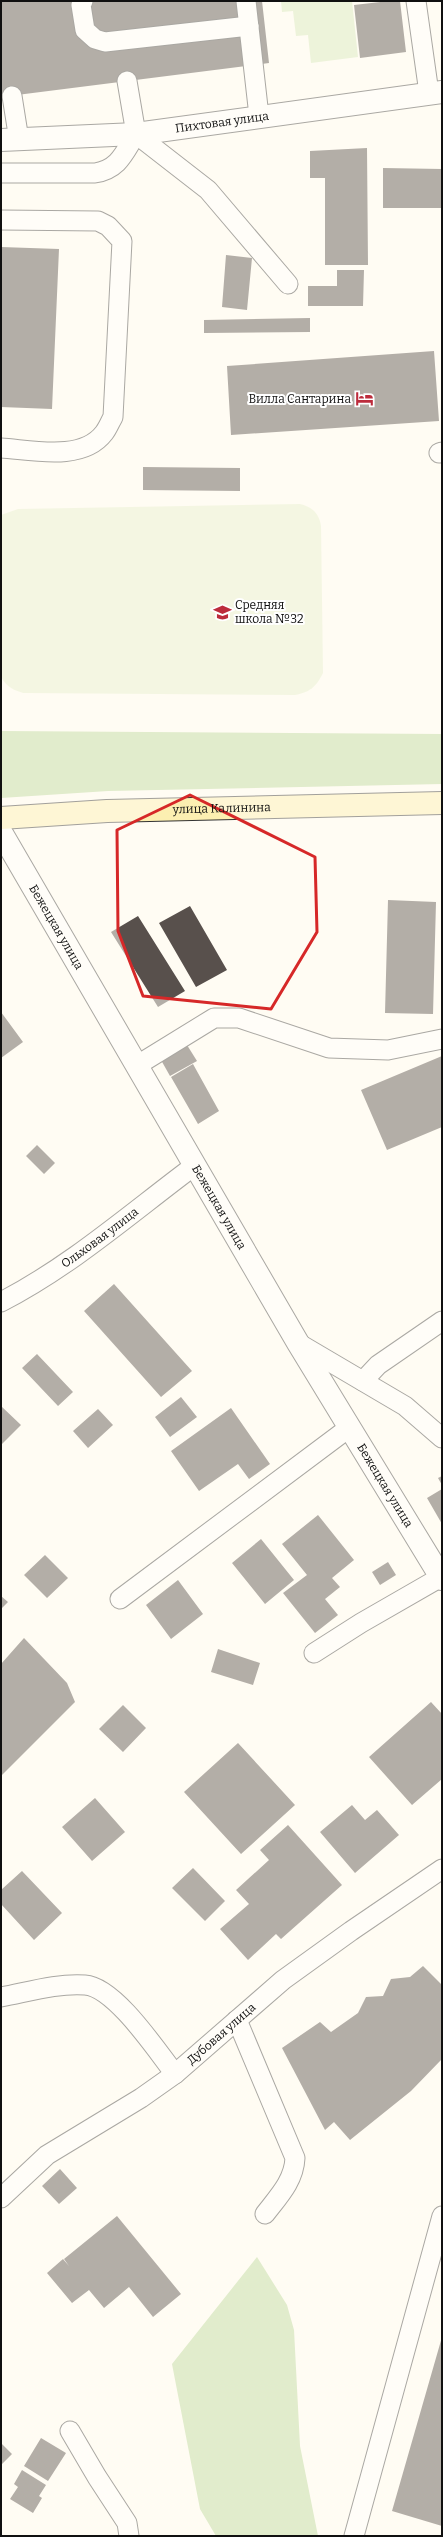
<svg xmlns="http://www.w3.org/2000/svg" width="443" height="2537" font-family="Bitter,serif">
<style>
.green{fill:#d7e9bd}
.forest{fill:#bcd99d}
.pitch{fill:#e7f0cf}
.building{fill:#58504c}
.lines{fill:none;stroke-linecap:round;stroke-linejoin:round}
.lane-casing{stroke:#434343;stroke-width:21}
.street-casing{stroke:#434343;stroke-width:24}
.secondary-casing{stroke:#323232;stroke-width:24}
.lane{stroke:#fff;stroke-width:19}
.street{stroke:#fff;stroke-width:22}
.secondary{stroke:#fcefb1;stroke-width:22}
.marked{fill:none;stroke:#d62828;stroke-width:3;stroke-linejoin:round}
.labels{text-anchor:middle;stroke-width:4;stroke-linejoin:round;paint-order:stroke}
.street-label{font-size:12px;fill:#101010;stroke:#fff}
.poi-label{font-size:12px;fill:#101010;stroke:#fff;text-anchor:end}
</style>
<rect width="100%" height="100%" fill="#fffcf3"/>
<path class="green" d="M281,1H352L358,57L311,63L308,35L296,36L293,11L282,12Z"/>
<path class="forest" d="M1,731L442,734V784L108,791L1,798Z
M257,2257L287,2305L294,2330L300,2446L318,2536H216L200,2509L172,2364Z"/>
<path class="pitch" d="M300,504C312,507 319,513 321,526L323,673C316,687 310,692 295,695L25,693C14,691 7,687 1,677V515L18,509Z"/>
<path class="building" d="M1,1H262L269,63L1,97Z
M389,1H400L406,52L360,58L354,5Z
M367,148L368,265H325V178H310V151Z
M383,168L442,169V208H383Z
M1,247L59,249L52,409L1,407Z
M226,255L252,258L247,310L222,307Z
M337,270H364L363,306H308V286H337Z
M310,318V332L204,333V320Z
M434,351L439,421L231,435L227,366Z
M143,467L240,468V491L143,490Z
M388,900L436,902L433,1014L385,1013Z
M190,906L227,970L196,987L159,923Z
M138,916L185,991L158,1007L111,932Z
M1,1012L23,1042L1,1058Z
M187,1045L197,1061L170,1076L161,1060Z
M442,1056V1127L387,1150L361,1090Z
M193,1064L219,1111L198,1124L171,1077Z
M37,1145L55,1163L44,1174L26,1156Z
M114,1284L192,1371L161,1397L84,1311Z
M37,1354L73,1392L58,1406L22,1368Z
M181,1397L197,1417L170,1437L155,1417Z
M1,1406L21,1425L1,1445Z
M231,1408L270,1464L249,1479L238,1464L199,1491L171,1451Z
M98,1409L113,1425L88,1448L73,1431Z
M442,1476V1485L438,1478Z
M442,1489V1524L427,1498Z
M318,1515L354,1560L332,1578L340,1587L325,1599L338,1615L315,1633L283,1593L307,1575L282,1544Z
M261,1539L294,1580L265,1604L232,1563Z
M45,1555L68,1578L47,1598L24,1575Z
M388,1562L396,1575L380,1585L372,1572Z
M178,1580L203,1614L171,1639L146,1605Z
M1,1596L8,1602L1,1609Z
M24,1638L67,1683L75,1702L1,1776V1664Z
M218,1649L260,1663L253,1685L211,1672Z
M431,1702L442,1714V1779L412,1805L369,1757Z
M123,1705L146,1728L123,1752L99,1729Z
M238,1743L295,1805L241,1854L184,1792Z
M95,1798L125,1832L92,1861L62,1827Z
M352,1805L365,1820L377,1810L399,1835L355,1873L320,1832Z
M288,1825L342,1885L281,1939L276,1934L248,1960L220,1929L249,1904L236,1890L269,1860L260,1850Z
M193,1868L225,1901L205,1921L172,1888Z
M22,1871L62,1913L34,1940L1,1904V1890Z
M423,1966L442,1985V2059L411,2091L350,2140L334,2122L325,2130L282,2048L320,2022L331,2032L358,2013L366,1997L383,1996L391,1979L410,1977Z
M60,2169L77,2188L59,2204L42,2186Z
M117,2216L181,2294L153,2317L129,2287L104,2308L89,2290L72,2303L47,2273L63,2259L69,2266L64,2259Z
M442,2337V2526L392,2511Z
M41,2438L66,2453L48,2481L24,2466Z
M1,2443L12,2454L1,2465Z
M22,2470L46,2485L39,2496L42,2498L33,2513L10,2499L18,2487L14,2484Z"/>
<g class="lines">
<defs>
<g id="lane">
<path d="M83,1L81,5L85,30L95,39L105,42L249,26"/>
<path d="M246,1L259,116"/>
<path d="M416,1L429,93"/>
<path d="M12,96L19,140"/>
<path d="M136,134L208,190L288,284"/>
<path d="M1,173H95C119,169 124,153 136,134L127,81"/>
<path d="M1,220L98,221L108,226L122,241L113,417C110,422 108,428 104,433C82,462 32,450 1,448"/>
<path d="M439,453L442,452"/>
<path d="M136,1066L214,1018H239L329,1048L388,1050L442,1039"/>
<path id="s1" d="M1,1302C71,1266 131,1213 194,1166"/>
<path d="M298,1343L405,1406L442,1438"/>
<path d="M363,1381L378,1365L442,1321"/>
<path d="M120,1599L350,1427"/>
<path d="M314,1653L361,1623L441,1577"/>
<path d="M1,1997C28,1992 57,1983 85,1985C115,1987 157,2051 175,2074"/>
<path d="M237,2020L295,2158C294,2181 278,2197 265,2214"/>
<path id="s2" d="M1,2198L47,2155L141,2098L175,2074L283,1980L351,1931L442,1869"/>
<path d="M70,2431L97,2477L127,2523L129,2536"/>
<path d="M354,2536L442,2216"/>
</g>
<g id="street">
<path id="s3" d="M1,140L136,134L442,92"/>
<path id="s4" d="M1,832L298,1343L442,1579"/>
</g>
<g id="secondary">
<path id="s5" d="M1,818L107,811L442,803"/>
</g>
</defs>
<use href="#lane" class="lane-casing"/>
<use href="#street" class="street-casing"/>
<use href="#secondary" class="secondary-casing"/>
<use href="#lane" class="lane"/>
<use href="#street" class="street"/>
<use href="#secondary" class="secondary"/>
</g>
<path d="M0 0H443V2537H0ZM190,795L315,857L317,932L271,1009L143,996L118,931L117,830Z" fill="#fffcf3" fill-opacity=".55" fill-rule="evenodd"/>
<path class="marked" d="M190,795L315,857L317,932L271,1009L143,996L118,931L117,830Z"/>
<defs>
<symbol id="hotel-bare" viewBox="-9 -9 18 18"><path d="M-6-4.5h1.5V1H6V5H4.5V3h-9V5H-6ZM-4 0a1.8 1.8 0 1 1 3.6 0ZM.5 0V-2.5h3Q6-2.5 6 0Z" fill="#bc2c3c" stroke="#fff" stroke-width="2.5" paint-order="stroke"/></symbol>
<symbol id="school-bare" viewBox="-9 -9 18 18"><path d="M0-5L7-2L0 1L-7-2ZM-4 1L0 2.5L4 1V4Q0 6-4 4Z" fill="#bc2c3c" stroke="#fff" stroke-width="2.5" paint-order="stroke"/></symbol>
</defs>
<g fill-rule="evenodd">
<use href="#hotel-bare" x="352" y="386" width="25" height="25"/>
<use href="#school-bare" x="210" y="600" width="25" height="25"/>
</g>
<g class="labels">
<g class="street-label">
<text dy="4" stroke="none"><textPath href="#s3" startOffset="222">Пихтовая улица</textPath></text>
<text dy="4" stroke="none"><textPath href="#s5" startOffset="221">улица Калинина</textPath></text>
<text dy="4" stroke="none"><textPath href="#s4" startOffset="110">Бежецкая улица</textPath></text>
<text dy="4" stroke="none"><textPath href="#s4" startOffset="434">Бежецкая улица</textPath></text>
<text dy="4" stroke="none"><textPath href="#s1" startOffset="118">Ольховая улица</textPath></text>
<text dy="4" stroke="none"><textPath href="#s4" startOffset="758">Бежецкая улица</textPath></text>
<text dy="4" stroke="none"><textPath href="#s2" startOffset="276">Дубовая улица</textPath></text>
</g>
<g class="poi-label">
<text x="351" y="403">Вилла Сантарина</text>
<text x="235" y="609" text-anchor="start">Средняя<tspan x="235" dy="14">школа №32</tspan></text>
</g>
</g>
<rect width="443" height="2537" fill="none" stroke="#101010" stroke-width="4"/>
</svg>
